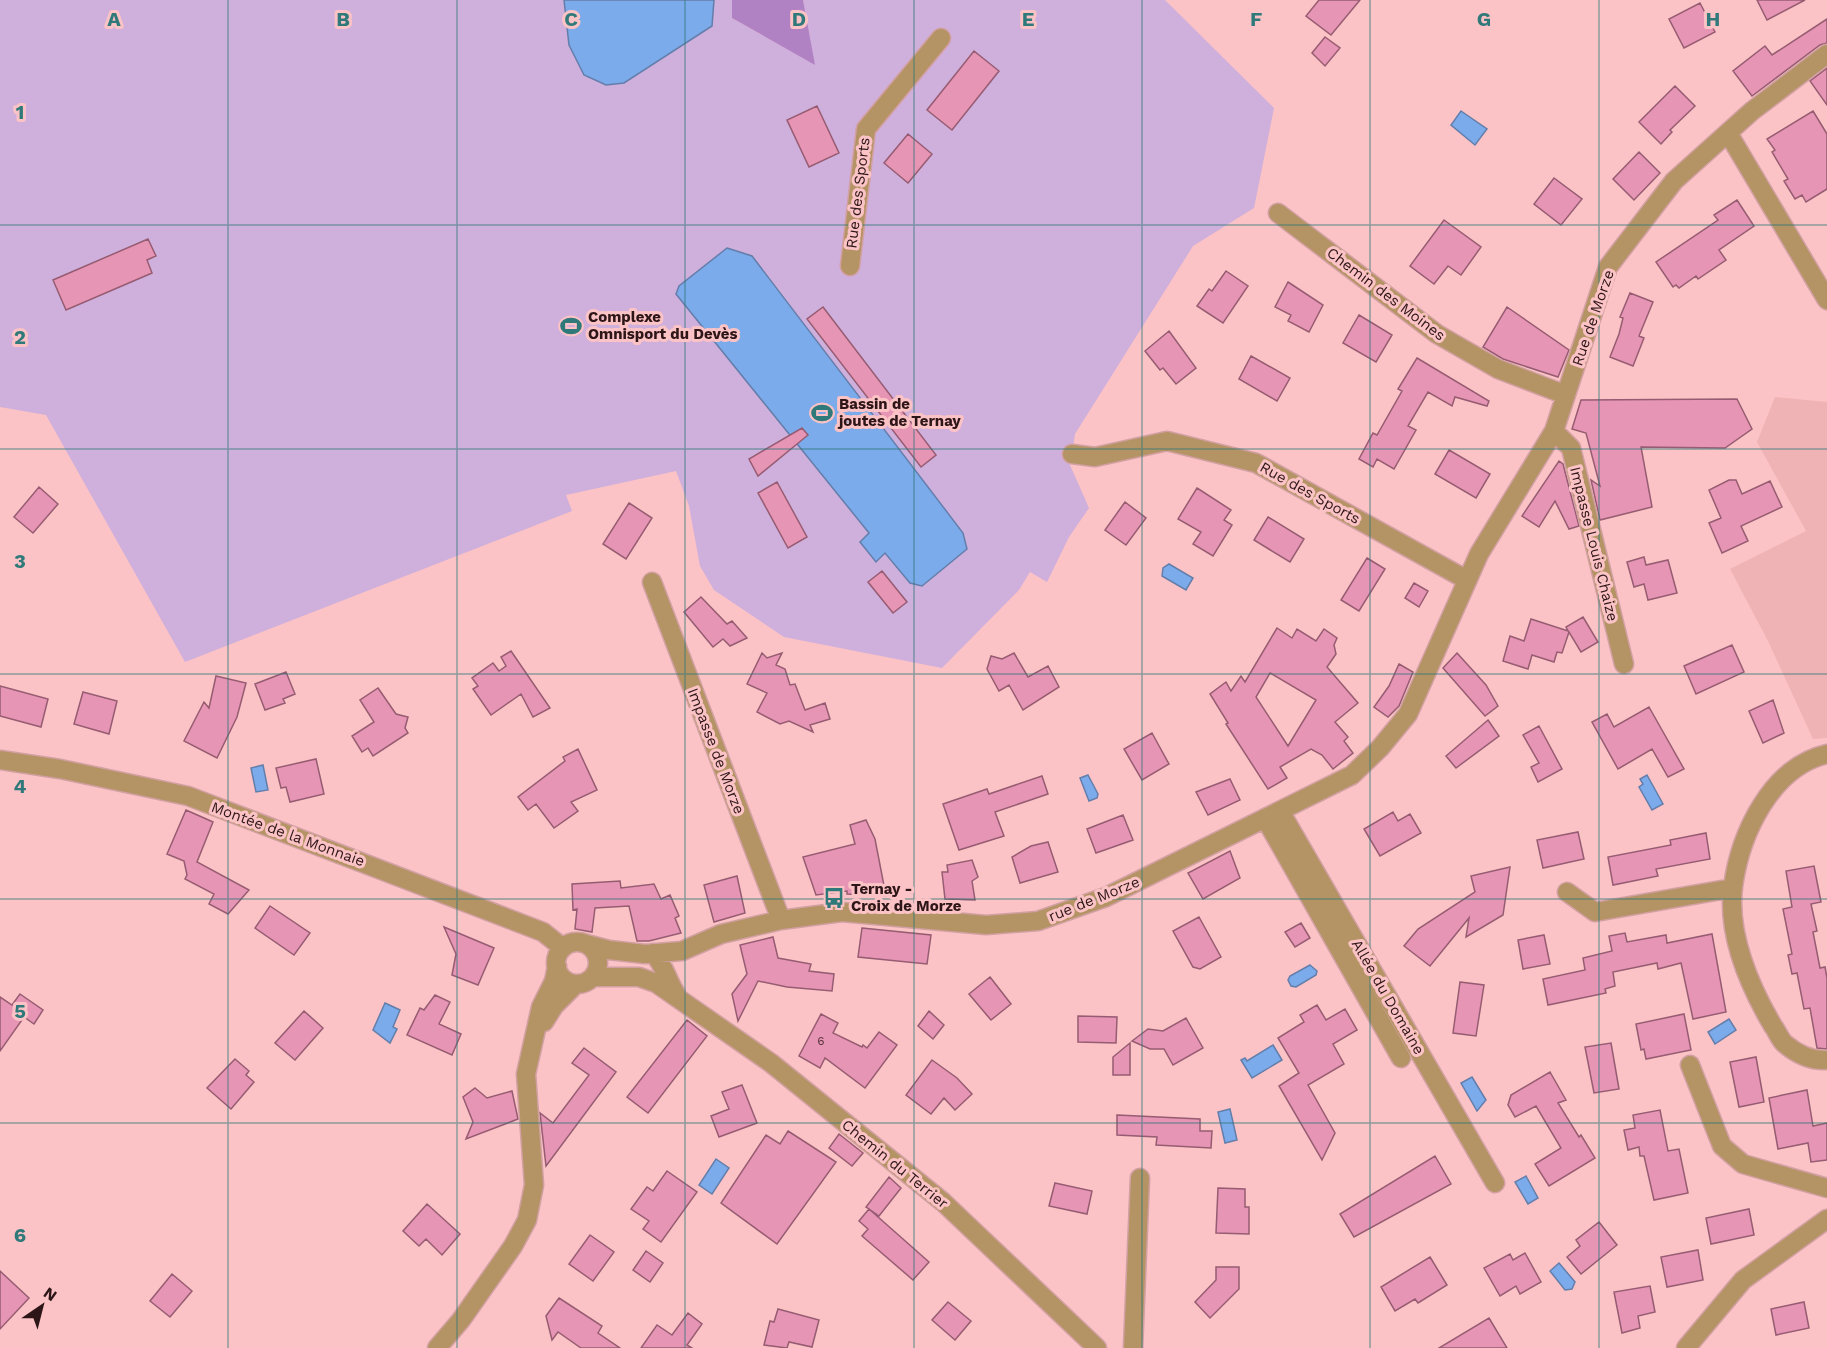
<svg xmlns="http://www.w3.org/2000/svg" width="1827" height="1348" font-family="'Work Sans',sans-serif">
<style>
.built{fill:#f0b3b5}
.green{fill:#cfafdc}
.forest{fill:#b082c3}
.water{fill:#7babea;stroke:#647eab;stroke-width:1.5}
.building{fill:#e795b4;stroke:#965c72;stroke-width:1.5;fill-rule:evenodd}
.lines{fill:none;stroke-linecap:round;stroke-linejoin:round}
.minor-casing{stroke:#d2a0a2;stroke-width:21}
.minor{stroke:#b49364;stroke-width:18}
.grid{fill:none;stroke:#30797a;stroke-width:1.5;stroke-opacity:0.55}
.labels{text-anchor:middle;stroke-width:6;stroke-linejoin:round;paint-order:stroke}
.number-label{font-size:12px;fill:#5c363f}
.street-label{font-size:15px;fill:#2e1618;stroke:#fbc3c5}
.poi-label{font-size:15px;font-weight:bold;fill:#2e1618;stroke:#fbc3c5;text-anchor:start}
.grid-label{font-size:20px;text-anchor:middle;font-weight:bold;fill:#30797a;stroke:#fbc3c5;stroke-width:6;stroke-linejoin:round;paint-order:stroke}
</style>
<rect width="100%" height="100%" fill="#fbc3c5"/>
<path class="built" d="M1775,397L1827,402V738L1813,739L1768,641L1730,569L1806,531L1757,442Z"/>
<path class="green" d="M0,0H732V18L814,64L803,0H1165L1274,108L1254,208L1193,246L1075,434L1070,465L1089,508L1069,537L1047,582L1030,572L1019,590L942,668L784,637L714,590L700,566L689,506L676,471L566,495L572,511L185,662L46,415L0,407Z"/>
<path class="forest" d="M732,0H803L815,65L732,18Z"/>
<path class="water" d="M564,0H714L712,26L624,83L606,85L584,75L569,45Z
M1461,111L1487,129L1475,145L1451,125Z
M727,248L752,256L963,533L967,549L922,586L910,583L885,553L876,562L860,542L869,533L676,294L679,286Z
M1169,564L1193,578L1186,590L1162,576L1163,568Z
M263,765L268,790L256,792L251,768Z
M1088,775L1098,794L1097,798L1089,801L1080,778Z
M1647,775L1663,804L1652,810L1639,787L1643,784L1640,779Z
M1310,965L1317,971L1316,975L1296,987L1291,986L1288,980L1290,976Z
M385,1003L400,1010L393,1027L397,1029L390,1043L373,1030Z
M1729,1019L1736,1030L1715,1044L1708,1032Z
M1273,1045L1282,1060L1252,1078L1241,1060L1245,1058L1247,1061Z
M1472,1077L1486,1100L1477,1111L1461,1083Z
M1230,1109L1237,1140L1225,1143L1218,1112Z
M716,1159L729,1168L712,1194L699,1185Z
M1526,1176L1538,1198L1528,1204L1515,1182Z
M1559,1263L1575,1282L1572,1289L1565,1290L1550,1271Z"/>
<path class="building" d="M1319,0H1360L1331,35L1306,16Z
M1757,0H1805L1767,20Z
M1700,3L1715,32L1684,48L1669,19Z
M1827,19V43L1820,45L1752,96L1733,71L1765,46L1772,55Z
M1325,37L1340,48L1325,66L1312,53Z
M974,51L999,71L952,130L927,110Z
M1827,68V105L1810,81Z
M1675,86L1695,106L1670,130L1672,132L1661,144L1639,122Z
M817,106L839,153L809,167L787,120Z
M1813,111L1827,134V189L1806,202L1802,195L1795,199L1784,181L1788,179L1772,152L1775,150L1767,139Z
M908,134L932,154L908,183L884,163Z
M1639,152L1660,173L1634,200L1613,179Z
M1554,178L1582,199L1561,225L1534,204Z
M1737,200L1754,226L1719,250L1726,260L1698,279L1696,276L1679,288L1676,285L1673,287L1656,262L1718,220L1714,215Z
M1444,220L1481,247L1461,275L1448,266L1434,284L1410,266Z
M148,239L156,256L147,260L152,273L66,310L53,280Z
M1226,271L1248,286L1223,323L1197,306L1209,289L1212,291Z
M1288,282L1323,305L1309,332L1288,321L1291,315L1275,307Z
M1630,293L1653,302L1639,336L1644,338L1633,366L1610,357L1619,334L1623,318L1620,317Z
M823,307L936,455L921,467L807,319Z
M1507,307L1569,350L1558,377L1503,359L1483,347Z
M1359,315L1392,335L1376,362L1343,343Z
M1169,331L1196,368L1176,384L1163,368L1160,370L1145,351Z
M1251,356L1290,378L1277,401L1239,379Z
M1417,358L1489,401L1487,406L1455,397L1452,406L1428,392L1408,426L1416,430L1394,469L1377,459L1373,467L1359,459L1373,433L1377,435L1402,391L1398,389Z
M1737,399L1752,429L1725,448L1641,447L1652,507L1600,520L1591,480L1600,486L1586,433L1572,429L1581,400Z
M802,428L808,435L758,476L749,459Z
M1449,450L1490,474L1476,498L1435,474Z
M1559,461L1563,464L1579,526L1569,529L1555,501L1539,527L1522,516Z
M1729,480H1736L1742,494L1770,481L1782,507L1741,526L1748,541L1722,553L1709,523L1721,518L1709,490Z
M777,482L807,537L788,548L758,493Z
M39,487L58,504L33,533L14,517Z
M1197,488L1231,510L1224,520L1232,525L1213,556L1193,544L1201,532L1178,519Z
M1125,502L1146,518L1126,545L1105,530Z
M629,503L652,518L626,559L603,544Z
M1268,517L1304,539L1290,562L1254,540Z
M1644,557L1646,565L1668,560L1677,593L1648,600L1644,584L1634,587L1627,562Z
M1367,558L1385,569L1359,611L1341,600Z
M882,571L907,602L893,613L868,582Z
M1414,583L1428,591L1419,607L1405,598Z
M701,597L727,624L732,621L747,638L730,646L723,639L713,647L684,612Z
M1583,617L1598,642L1581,652L1569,632L1562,653L1557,652L1554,662L1532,655L1528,669L1503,661L1510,636L1524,641L1531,619L1568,631L1566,627Z
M1277,628L1292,638L1297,629L1316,641L1324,629L1337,638L1334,645L1336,654L1327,667L1358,703L1335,722L1348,737L1344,741L1353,753L1333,769L1322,755L1311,749L1280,767L1287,778L1268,789L1226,724L1228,723L1210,694L1226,682L1231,691L1241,676L1245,682ZM1270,673L1316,700L1288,746L1256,697Z
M1732,645L1744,672L1696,694L1684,666Z
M511,651L550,708L533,717L521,694L491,715L473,689L478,686L472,678L493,663L499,671L506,666L501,657Z
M762,653L767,658L782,653L776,665L785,669L790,685L795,684L805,710L825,703L830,719L810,725L813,732L789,721L780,724L757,712L767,693L747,684Z
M1014,653L1028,677L1048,666L1059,687L1023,710L1009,685L999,691L987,669L991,656L1002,659Z
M1457,653L1486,685L1498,706L1485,716L1443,668Z
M1399,664L1413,672L1399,706L1388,717L1374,707L1389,686Z
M286,672L295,694L283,699L285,703L265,710L255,684Z
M216,676L246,683L237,717L217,758L184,741L204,702L209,708Z
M0,686L48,699L41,727L0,716Z
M378,688L396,714L408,717L405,728L408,733L373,756L368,748L362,752L352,736L374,722L360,700Z
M83,692L117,701L109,734L74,724Z
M1773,700L1784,733L1763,743L1749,711Z
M1649,707L1684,769L1668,777L1652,749L1618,769L1592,722L1607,714L1614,727Z
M1488,720L1499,736L1456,768L1446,756Z
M1539,726L1562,769L1538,782L1531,767L1539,763L1523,735Z
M1152,733L1169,764L1142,780L1124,749Z
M578,749L597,790L571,802L578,811L554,828L536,804L528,810L518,797L565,761L563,757Z
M316,759L324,794L290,802L286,787L281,788L276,768Z
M1042,776L1048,794L995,812L1004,836L959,850L943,804L987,789L989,794Z
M1230,779L1240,800L1208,815L1196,792Z
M186,810L213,822L197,862L249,890L228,914L209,904L214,894L185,879L187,875L184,861L167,854Z
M1393,812L1398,821L1410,814L1421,833L1380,856L1364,829Z
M1123,815L1133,840L1096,853L1087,829Z
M866,820L875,839L886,896L847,894V891L816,895L803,857L855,844L850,825Z
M1578,832L1584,859L1543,868L1537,840Z
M1706,833L1710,859L1656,869L1658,876L1613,885L1608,857L1671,845L1670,840Z
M1048,842L1058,872L1020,883L1012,857L1031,846Z
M1230,851L1240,878L1203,899L1188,873Z
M972,860L978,877L972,881L975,900L945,899L942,872H948L947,865Z
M1814,866L1821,902L1811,904L1817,931L1813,932L1820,968L1825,967L1827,978V1049L1817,1048L1810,1008L1804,1009L1797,973L1792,974L1788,955L1792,954L1783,909L1792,907L1786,871Z
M1510,867L1503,915L1466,937L1469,918L1430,966L1404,946L1418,929L1475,892L1471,876Z
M737,876L745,913L714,922L704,885Z
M620,881L621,888L654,884L661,899L670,895L679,916L675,918L681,933L649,941H637L629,906L595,908L592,932L575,929L577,909L573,910L572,884Z
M270,906L310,933L294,955L255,928Z
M1199,917L1221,957L1200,969L1193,967L1173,931Z
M1301,923L1310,938L1295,947L1285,932Z
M444,927L494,948L478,985L452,975L456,954Z
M862,928L931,935L927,964L858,957Z
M1625,933L1627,942L1666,935L1667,943L1712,934L1726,1012L1693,1019L1681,963L1658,969L1657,963L1613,972L1615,986L1605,989L1606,993L1548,1005L1543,979L1585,970L1583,958L1612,951L1609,936Z
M1544,935L1550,964L1523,969L1518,940Z
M773,937L778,958L811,964L809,971L834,974L832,991L787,987L758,981L738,1021L732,994L747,974L740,945Z
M990,977L1011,1004L991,1020L969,994Z
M1460,982L1484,985L1476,1036L1453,1033Z
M20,994L43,1010L34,1024L24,1017L0,1051V997L12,1005Z
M435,995L450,1002L439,1024L461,1034L452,1055L407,1035L420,1008L424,1010Z
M1317,1005L1326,1020L1345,1009L1357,1030L1333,1044L1344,1064L1308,1085L1335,1133L1322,1160L1279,1086L1299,1073L1278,1038L1304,1022L1300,1015Z
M304,1011L323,1028L295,1060L275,1043Z
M929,1011L944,1025L933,1039L918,1026Z
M821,1014L838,1023L833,1033L862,1047L863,1045L867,1048L879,1032L897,1045L865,1088L825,1058L820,1068L799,1056Z
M1684,1014L1691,1050L1646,1059L1644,1049L1641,1050L1636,1024Z
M1078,1016L1117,1017L1116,1043L1078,1042Z
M1186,1018L1203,1048L1173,1065L1164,1049H1150L1132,1041L1148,1029L1163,1031Z
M687,1020L707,1036L648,1113L627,1097Z
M1130,1043V1075H1113V1057Z
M1611,1043L1619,1089L1594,1093L1585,1047Z
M584,1048L616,1072L546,1166L540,1113L553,1123L589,1075L572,1063Z
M1756,1057L1764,1102L1739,1107L1730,1062Z
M235,1059L249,1071L246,1075L254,1082L231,1109L207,1088Z
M932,1060L957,1078L972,1094L955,1110L944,1098L931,1114L906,1095Z
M1550,1072L1566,1100L1558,1103L1579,1137L1581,1135L1595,1158L1549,1186L1535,1164L1561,1148L1536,1106L1515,1117L1508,1105L1511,1095Z
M742,1085L757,1123L719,1137L711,1116L729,1109L722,1092Z
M475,1088L487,1098L512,1091L518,1119L466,1139L473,1122L463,1097Z
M1807,1090L1813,1126L1827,1123V1160L1811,1162L1808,1143L1778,1149L1769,1098Z
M1660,1110L1668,1151L1679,1149L1688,1193L1654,1200L1644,1156H1640L1639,1147L1628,1150L1624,1130L1635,1128L1633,1115Z
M1117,1115L1200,1119V1131H1212L1211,1148L1156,1145L1157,1137L1117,1135Z
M788,1131L836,1162L777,1244L721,1203L766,1135L780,1144Z
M839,1134L863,1153L852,1166L829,1148Z
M1435,1156L1451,1184L1354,1237L1340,1214Z
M667,1171L697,1192L661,1242L643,1229L649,1221L631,1209L647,1187L653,1191Z
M889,1177L901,1188L879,1216L869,1209L929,1262L913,1280L862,1236L868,1229L859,1221L869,1209L866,1207Z
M1055,1183L1092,1191L1087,1214L1049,1206Z
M1218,1188L1245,1189V1207H1249V1234L1216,1233Z
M427,1204L460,1234L442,1255L426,1239L419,1246L403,1231Z
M1749,1209L1754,1235L1711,1244L1706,1218Z
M1599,1222L1617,1245L1581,1274L1567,1257L1580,1246L1576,1240Z
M590,1235L614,1252L593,1281L569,1264Z
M1698,1250L1703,1280L1667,1287L1661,1257Z
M646,1251L663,1263L650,1282L633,1270Z
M1525,1253L1541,1282L1520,1294L1516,1286L1500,1296L1484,1268L1510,1254L1513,1260Z
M1430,1257L1447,1285L1418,1303L1415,1299L1395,1311L1381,1287Z
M1216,1267H1239V1289L1210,1318L1195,1302L1216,1280Z
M0,1271L29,1298L0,1329Z
M172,1274L192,1291L170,1317L150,1301Z
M1650,1286L1655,1312L1638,1316L1640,1328L1622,1333L1614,1292Z
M559,1298L602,1326L598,1333L620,1348H581L558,1332L552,1340L546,1316Z
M948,1302L971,1321L955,1340L932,1320Z
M1804,1302L1809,1328L1776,1335L1771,1309Z
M778,1309L819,1320L812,1347L789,1342L787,1348L764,1345L770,1321L774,1322Z
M688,1313L702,1324L687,1345L692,1348H641L657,1325L672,1335Z
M1489,1318L1507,1348H1439Z"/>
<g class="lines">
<defs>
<path id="minor" d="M1728,133L1827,300
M1278,213L1437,334L1498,369L1566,395
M850,266L866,129L941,38
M1554,431L1571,448L1624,664
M1072,454L1095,457L1167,441L1256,463L1467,580
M652,582L781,920
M1827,754C1771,767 1740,834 1733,887C1727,934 1750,987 1773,1026C1777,1031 1780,1040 1785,1044C1797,1054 1812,1061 1827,1060
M0,760L60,769L188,796L543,932L563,948
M1280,811L1495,1183
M1265,818L1401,1058
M1567,892L1595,912L1733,888
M556 963a21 21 0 1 1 42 0a21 21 0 1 1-42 0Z
M586,944L609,950L645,954L682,951L721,934L781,920L842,912L986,925L1038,921L1106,897L1352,775L1380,748L1408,714L1479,554L1554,431L1608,267L1674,181L1752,111L1827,54
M653,953C664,964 667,980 676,994
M593,977H639L656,983L771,1063L943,1202L1097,1348
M544,1022L554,1006L576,984
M1690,1065L1722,1146L1743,1164L1827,1188
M437,1348L461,1320L513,1246L527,1220L534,1185L526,1074L541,1007L554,981L557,966
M1133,1348L1140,1178
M1686,1348L1743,1280L1827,1219"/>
</defs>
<use href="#minor" class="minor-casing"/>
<use href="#minor" class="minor"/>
</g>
<path class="grid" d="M228,0V1348M457,0V1348M685,0V1348M914,0V1348M1142,0V1348M1370,0V1348M1599,0V1348M0,225H1827M0,449H1827M0,674H1827M0,899H1827M0,1123H1827"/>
<defs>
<symbol id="stadium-bare" viewBox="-9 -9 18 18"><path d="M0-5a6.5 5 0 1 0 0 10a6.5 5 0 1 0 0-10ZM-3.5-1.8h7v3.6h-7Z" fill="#30797a" stroke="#fbc3c5" stroke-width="2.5" paint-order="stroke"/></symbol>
<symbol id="bus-bare" viewBox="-9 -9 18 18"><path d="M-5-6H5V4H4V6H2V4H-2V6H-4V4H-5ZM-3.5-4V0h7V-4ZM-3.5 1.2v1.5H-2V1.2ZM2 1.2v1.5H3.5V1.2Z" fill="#30797a" stroke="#fbc3c5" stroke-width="2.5" paint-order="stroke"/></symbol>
</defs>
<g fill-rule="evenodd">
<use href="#stadium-bare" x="556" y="311" width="30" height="30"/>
<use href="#stadium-bare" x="807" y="398" width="30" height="30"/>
<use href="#bus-bare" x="819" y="883" width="30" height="30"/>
</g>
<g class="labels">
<g class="number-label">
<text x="821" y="1045">6</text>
</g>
<g class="street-label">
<text transform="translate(858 193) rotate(-83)" y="5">Rue des Sports</text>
<text transform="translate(1386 294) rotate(37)" y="5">Chemin des Moines</text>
<text transform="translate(1593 318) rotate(-71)" y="5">Rue de Morze</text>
<text transform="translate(1310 493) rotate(29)" y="5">Rue des Sports</text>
<text transform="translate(1594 544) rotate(76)" y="5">Impasse Louis Chaize</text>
<text transform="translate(716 751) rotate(69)" y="5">Impasse de Morze</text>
<text transform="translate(288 834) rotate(20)" y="5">Montée de la Monnaie</text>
<text transform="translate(1094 899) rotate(-22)" y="5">rue de Morze</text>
<text transform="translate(1388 997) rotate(60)" y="5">Allée du Domaine</text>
<text transform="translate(895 1164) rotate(39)" y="5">Chemin du Terrier</text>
</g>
<g class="poi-label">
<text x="588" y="322">Complexe<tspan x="588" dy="17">Omnisport du Devès</tspan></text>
<text x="839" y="409">Bassin de<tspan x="839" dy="17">joutes de Ternay</tspan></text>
<text x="851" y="894">Ternay -<tspan x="851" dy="17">Croix de Morze</tspan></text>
</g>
</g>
<g class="grid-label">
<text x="114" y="26">A</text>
<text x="343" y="26">B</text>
<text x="571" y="26">C</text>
<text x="799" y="26">D</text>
<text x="1028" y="26">E</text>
<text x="1256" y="26">F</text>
<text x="1484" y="26">G</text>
<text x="1713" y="26">H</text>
<text x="20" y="119">1</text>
<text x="20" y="344">2</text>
<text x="20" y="568">3</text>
<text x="20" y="793">4</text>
<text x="20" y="1018">5</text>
<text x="20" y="1242">6</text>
</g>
<g transform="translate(42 1306) rotate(35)" stroke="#fbc3c5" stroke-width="4.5" paint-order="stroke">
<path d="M0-4.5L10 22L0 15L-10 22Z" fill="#2e1618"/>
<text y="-9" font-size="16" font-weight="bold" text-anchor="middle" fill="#2e1618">N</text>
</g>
</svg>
